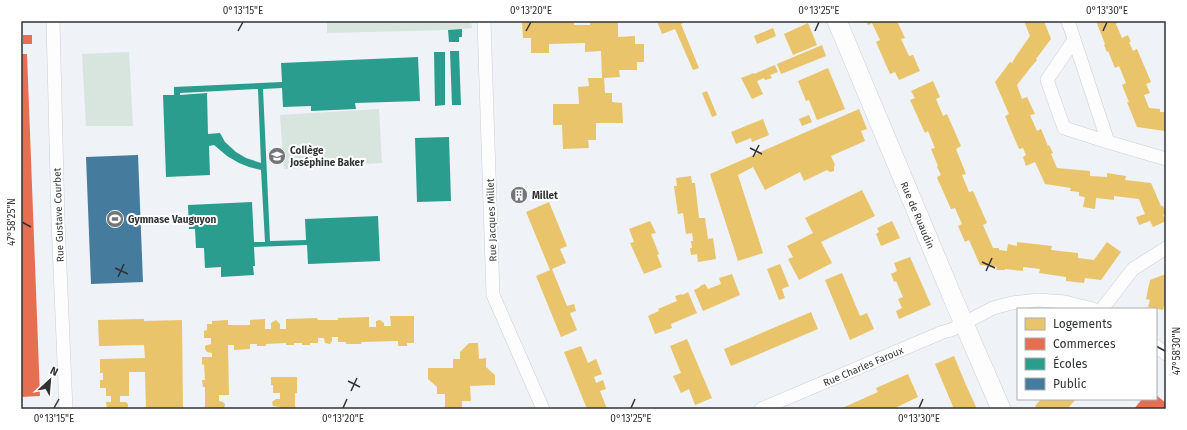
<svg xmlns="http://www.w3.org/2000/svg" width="1187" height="430" font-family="'Fira Sans',sans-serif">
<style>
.park{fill:#d8e4de}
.homes{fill:#e9c46a}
.shops{fill:#e76f51}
.schools{fill:#2a9d8f;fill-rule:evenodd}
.public{fill:#457b9d}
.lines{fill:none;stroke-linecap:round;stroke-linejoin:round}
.street-casing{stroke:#ccced1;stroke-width:14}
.secondary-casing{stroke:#ccced1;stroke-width:20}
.street{stroke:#fdfdfe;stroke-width:13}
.secondary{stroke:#fdfdfe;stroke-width:19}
.ticks{fill:none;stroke:#303234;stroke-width:1.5}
.labels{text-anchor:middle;stroke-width:4;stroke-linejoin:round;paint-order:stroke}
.poi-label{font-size:10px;font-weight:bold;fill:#303234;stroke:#fff;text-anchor:start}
.street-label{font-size:10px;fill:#303234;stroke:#fff}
.neatline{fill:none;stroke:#303234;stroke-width:1.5}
.ticks-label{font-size:10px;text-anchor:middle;fill:#303234}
</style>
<rect width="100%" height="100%" fill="#eff2f6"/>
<path class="park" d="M327,21H471L472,28L448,30L327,33Z
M129,52L133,126H86L82,54Z
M379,109L382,163L284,169L280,115Z"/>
<path class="homes" d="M522,21H574V25H590V21H618V37L635,36V44H644V62H637V70H619L620,77L604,78L605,93H612V102L622,103L623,123H596V140H588L589,148L563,149L562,125H553V104H579L578,87L589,86L588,78H602L601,51L585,52V43L549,44V53H531V38H523Z
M657,21H683V23L681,24L699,68L693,70L675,29L662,34Z
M866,21H897L905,38L901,39L909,56L913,55L920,71L899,80L895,72L890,74L876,42L880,40L872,23L868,25Z
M1024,21H1044L1051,39L1036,59L1037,60L1031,67L1017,85L1022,99L1027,97L1035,114L1030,115L1034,124L1037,131L1041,129L1048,146L1049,145L1053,153L1051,154L1057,168L1090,171V176L1107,177V173L1126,176L1125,180L1151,183L1161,206H1163L1166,213L1163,215L1166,221L1153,227L1150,221L1139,225L1136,217L1145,214L1139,199L1114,196V200L1096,198L1095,209L1083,207L1085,197L1079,196V192L1070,191L1071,188L1045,184L1035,162L1026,166L1023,157L1026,155L1023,148L1019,149L1005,116L1009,114L995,82L1010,62L1012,63L1016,56L1030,36Z
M1096,21H1118L1116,24L1122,38L1128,35L1131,42H1129L1133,51L1137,49L1151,82L1146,84L1150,93L1144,95L1149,108L1160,109V112H1166L1165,131L1137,127L1127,102H1129L1122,85L1126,83L1119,66L1115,68L1108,51L1107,52L1104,45L1105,44Z
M808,23L817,45L793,55L784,34Z
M773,28L776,36L757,44L754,36Z
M822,45L826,56L781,74L777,64Z
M775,65L778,72L770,75L772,78L765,80L764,78L757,81L763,94L752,99L741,78L754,73V74Z
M828,68L845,109L817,120L809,100L806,101L798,81Z
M933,81L940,97L936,99L943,116L947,114L961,146L956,149L966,174L962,175L969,192L973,191L987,223L983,225L993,248H999V250L1007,251L1008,244L1017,246V242L1035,244L1052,246L1051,250L1078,253V258L1094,260L1107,242L1121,252L1101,280L1085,278L1084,283L1066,281V277L1039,273L1040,269L1023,267V271L1005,269V270H996L997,267L980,265L969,240L965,242L958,226L962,224L958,215L955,208L951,209L938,180L937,177L941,175L937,167L938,166L931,149L935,148L928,131L925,133L910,100L915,98L911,91Z
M707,91L717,115L712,117L702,93Z
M859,109L867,129L861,131L865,141L831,156L835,165L834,166V171L830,172L827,170L804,181L800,172L765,190L753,167L738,175L763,253L738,261L710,174Z
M809,115L812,122L802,126L799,119Z
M763,119L769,135L752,142L751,138L736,144L731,132Z
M691,176L692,183H695L699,218H705L708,239L713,238L716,259L698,262L697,254L691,255L690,248H692L691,241H693L692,233L686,234L683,213L678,214L674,186H677L676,178Z
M524,189V199L514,200L513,190Z
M862,190L875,216L821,242L832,263L799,280L788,259L793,257L787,246L813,233L805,218Z
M549,202L567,246L560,249L566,263L552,269L567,306L574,304L576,311L570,313L577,330L561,337L536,276L550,270L526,212Z
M650,221L656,233L651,234L659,254L657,255L662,267L644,274L630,243L634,242L629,229Z
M892,221L900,238L881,246L876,234L879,232L877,228Z
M910,257L931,305L899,319L896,311L902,308L898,299L903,297L896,281L894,282L891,274L897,271L894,263Z
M780,264L789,286L782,289L785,298L779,300L767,269Z
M842,273L860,316L867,313L874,329L850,340L825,280Z
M732,274L740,295L703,311L694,290L700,287V286L705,284L708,289L721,284L719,278Z
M1166,274V303H1165L1163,310L1148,307L1150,300L1146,299L1150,280Z
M688,292L697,313L671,324L672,328L655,334L648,316L659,311L658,309L677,301L675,296L682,294V295Z
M811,312L818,329L731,366L724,349Z
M390,316H414V343H407V346H398V341L362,342L361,344H346V342H338V337H332V341L330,344L325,343L324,338H318V343H310V345H302V343H294V345H286V343L266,344V346H257V344H250V349L234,350V345H228L229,395H219V401L223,402L225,404L224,409H205V387H203L202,380H205L204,364L202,365V357H212V353L207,352L205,349V346L207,345L211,344V338H204V331L207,330V324H212V321L228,320V325H250V320L265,319V329H271V323L276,320L280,324V329H286V319L317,318L318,320H338V318L369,317V327H376V321L380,320L384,323V326H391Z
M144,319V321L182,320L183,409H146L145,372H129V396H120V402H126L128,404V406L127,409H107L106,402H111V396H106V388H100V380H103V373H100V359L145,358L144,345L99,346L98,320Z
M687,339L712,398L695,405L689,389L681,393L673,376L681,373L670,346Z
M469,343H478L479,359L486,358V367L495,375V385L470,386L471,401H462V409H445V394H437V387L428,379V368H453V359H460V352Z
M581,346L588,363L596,359L602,374L594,377L596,383L603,380L606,389L600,391L607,409H587L564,352Z
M954,356L966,385L977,409H954L935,364Z
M908,374L918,397L893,409H840L878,392L876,388Z
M271,377H297V393H295V409H280V407L273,406L272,402L276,399H280V393H273V385H271Z
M1041,399L1042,401L1043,399H1076L1069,407L1071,409H1038L1035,406Z"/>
<path class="shops" d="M23,35H32V44H23Z
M21,54H27L40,396L21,397Z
M1156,395L1166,403V409H1134L1142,399H1156Z"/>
<path class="schools" d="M462,29V37H459V42H449L448,30Z
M450,51H459L461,105H452Z
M434,52H445V105L435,106Z
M418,57L420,101L355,103L356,109L311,111V106L283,107L282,88L263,89L270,241L306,240L305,219L378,216L380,261L308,264L307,245L254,247L255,266H253L254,275L221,277V267L205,268L204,248H196L195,229H189L188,205L252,202L254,242H265L261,170L249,167L239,163L227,156L214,145L209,146L210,175L166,177L163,95H174V87L282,82L281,63ZM258,89L261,163L246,158L236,152L225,142L220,133L208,134L207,93L180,95V93Z
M449,137L451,201L417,202L415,138Z"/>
<path class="public" d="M138,155L143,282L91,284L86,157Z"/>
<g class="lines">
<defs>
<path id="street" d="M53,21L58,221L66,409
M484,21L493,295L543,409
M1068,21L1108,142L1166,159
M1074,40L1047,80L1064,128L1108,142
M1102,309L1133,269L1166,248
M1156,346L1166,354
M761,409L943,332L951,330L993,308L1012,303L1038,300L1065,302L1093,309"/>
<path id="secondary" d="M837,21L955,303L1001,409"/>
</defs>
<use href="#street" class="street-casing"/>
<use href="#secondary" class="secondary-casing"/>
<use href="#street" class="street"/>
<use href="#secondary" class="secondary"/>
</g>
<path class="ticks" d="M238,31L243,22M526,31L531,22M815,31L819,22M1103,31L1107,22M750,148L762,154M753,157L759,145M22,222L31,227M982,262L995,268M115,268L128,274M986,271L992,258M118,277L124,264M1156,346L1165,351M348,381L360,387M351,391L357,378M54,408L59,399M343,408L347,399M631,408L635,399M919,408L923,399"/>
<defs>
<symbol id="school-disc" viewBox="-11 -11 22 22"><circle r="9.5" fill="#737578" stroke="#fff"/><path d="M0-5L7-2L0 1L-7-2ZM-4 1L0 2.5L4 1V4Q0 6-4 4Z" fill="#fff"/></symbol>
<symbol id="building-disc" viewBox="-11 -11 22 22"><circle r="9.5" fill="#737578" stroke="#fff"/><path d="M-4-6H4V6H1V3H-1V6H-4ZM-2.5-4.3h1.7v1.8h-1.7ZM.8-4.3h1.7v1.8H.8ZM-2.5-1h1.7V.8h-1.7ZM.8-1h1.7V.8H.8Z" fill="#fff"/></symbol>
<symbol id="stadium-disc" viewBox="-11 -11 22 22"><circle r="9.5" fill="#737578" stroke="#fff"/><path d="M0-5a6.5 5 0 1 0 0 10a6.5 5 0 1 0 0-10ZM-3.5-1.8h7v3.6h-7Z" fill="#fff"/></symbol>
</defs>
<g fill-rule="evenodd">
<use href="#school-disc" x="267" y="146" width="20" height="20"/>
<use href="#building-disc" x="509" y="185" width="20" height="20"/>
<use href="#stadium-disc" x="105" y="209" width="20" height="20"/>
</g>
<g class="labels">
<g class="poi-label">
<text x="290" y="154">Collège<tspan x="290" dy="12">Joséphine Baker</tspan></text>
<text x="532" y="199">Millet</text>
<text x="128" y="223">Gymnase Vauguyon</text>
</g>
<g class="street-label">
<text transform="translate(58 215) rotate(-92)" y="4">Rue Gustave Courbet</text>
<text transform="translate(918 215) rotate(67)" y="4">Rue de Ruaudin</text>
<text transform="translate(491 220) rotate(-92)" y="4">Rue Jacques Millet</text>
<text transform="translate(863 366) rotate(-23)" y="4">Rue Charles Faroux</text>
</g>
</g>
<rect width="1187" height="430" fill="none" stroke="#ffffff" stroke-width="44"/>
<rect x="1017" y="308" width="140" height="92" fill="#ffffff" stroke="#acadae"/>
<rect x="1025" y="318" width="20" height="12" fill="#e9c46a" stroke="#acadae"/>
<text x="1053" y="328" font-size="12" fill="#303234">Logements</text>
<rect x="1025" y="338" width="20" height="12" fill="#e76f51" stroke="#acadae"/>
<text x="1053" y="348" font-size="12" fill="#303234">Commerces</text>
<rect x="1025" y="358" width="20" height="12" fill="#2a9d8f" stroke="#acadae"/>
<text x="1053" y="368" font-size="12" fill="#303234">Écoles</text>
<rect x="1025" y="378" width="20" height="12" fill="#457b9d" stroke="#acadae"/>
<text x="1053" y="388" font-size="12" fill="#303234">Public</text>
<g transform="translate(50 380) rotate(26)" stroke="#ffffff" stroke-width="3" paint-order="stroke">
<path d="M0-3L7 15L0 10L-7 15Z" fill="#303234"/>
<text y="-6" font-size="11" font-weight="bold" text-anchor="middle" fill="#303234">N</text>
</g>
<rect x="22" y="22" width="1143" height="386" class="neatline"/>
<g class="ticks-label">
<text x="243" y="14">0°13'15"E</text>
<text x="531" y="14">0°13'20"E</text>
<text x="819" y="14">0°13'25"E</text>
<text x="1107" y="14">0°13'30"E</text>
<text transform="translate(11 222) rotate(-90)" y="4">47°58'25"N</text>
<text transform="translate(1176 351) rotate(-90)" y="4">47°58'30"N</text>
<text x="54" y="422">0°13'15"E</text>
<text x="343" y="422">0°13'20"E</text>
<text x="631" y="422">0°13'25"E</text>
<text x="919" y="422">0°13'30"E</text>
</g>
</svg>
